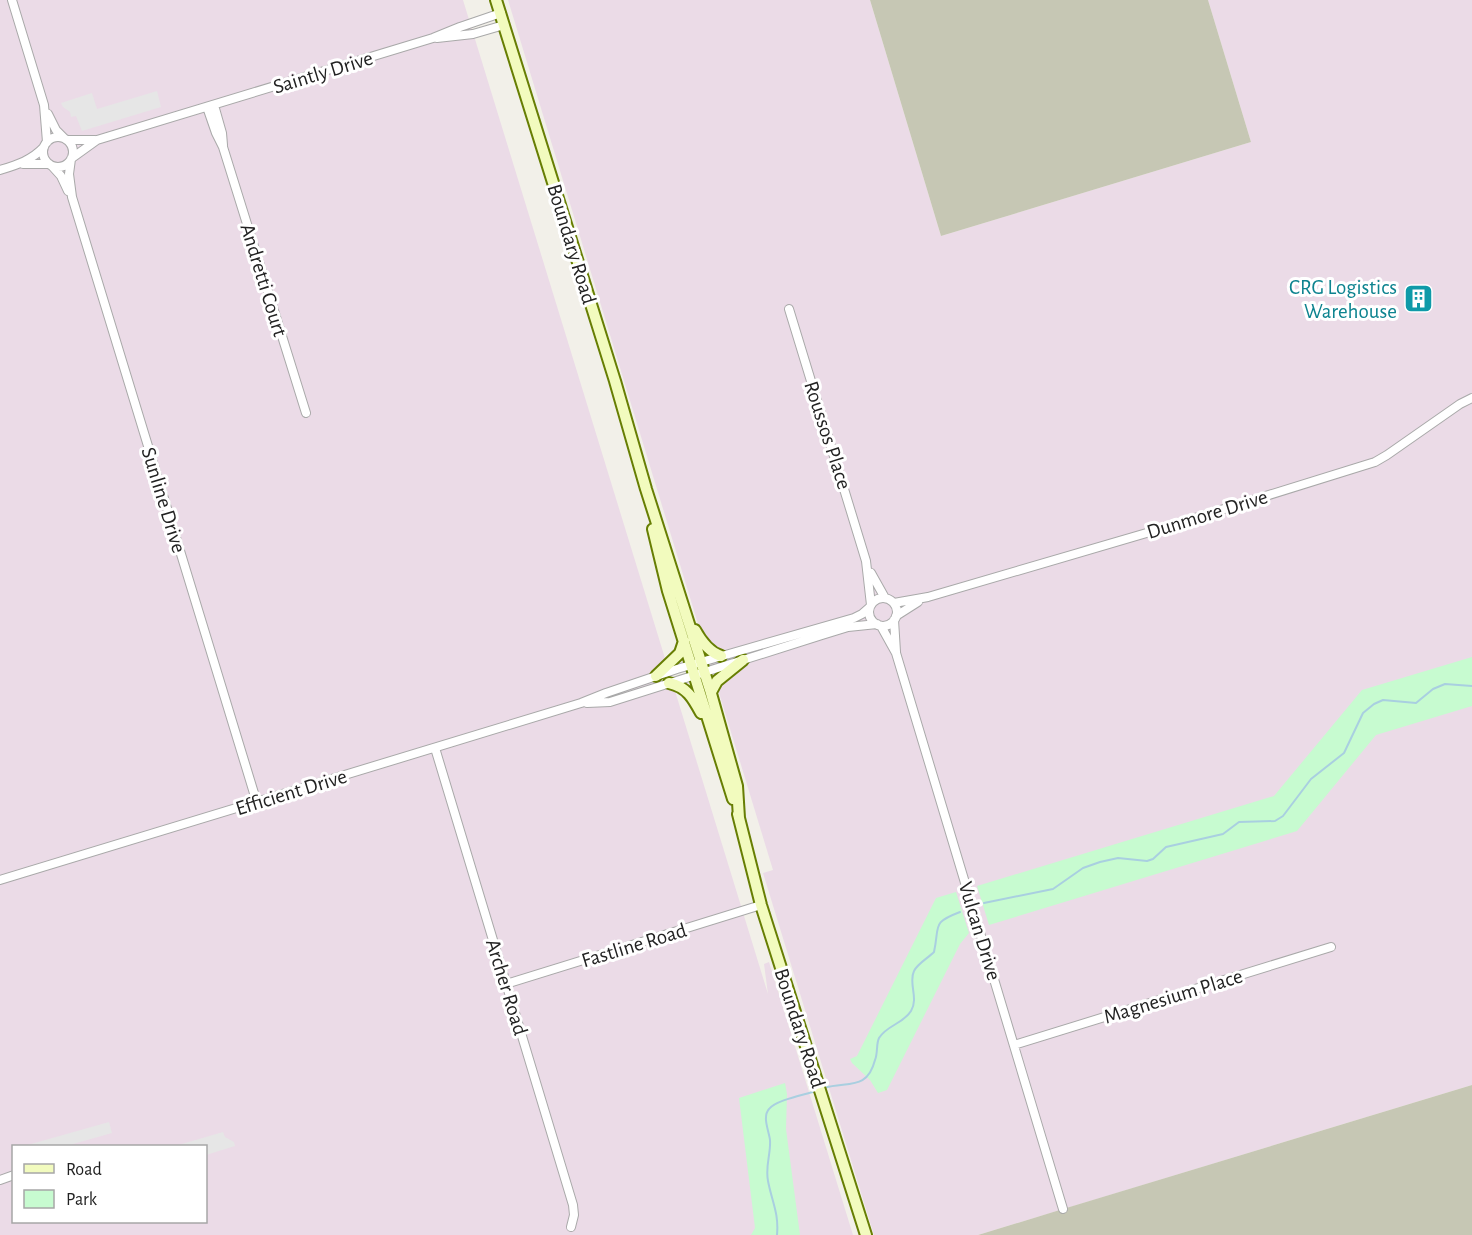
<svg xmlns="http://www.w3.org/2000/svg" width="1472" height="1235" font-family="'Alegreya Sans',sans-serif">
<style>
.industrial{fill:#ebdbe7;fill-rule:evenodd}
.construction{fill:#c6c7b4}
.park{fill:#c7fbd0}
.parking{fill:#e6e6e6}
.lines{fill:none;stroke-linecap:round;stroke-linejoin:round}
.stream{stroke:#a9cfe0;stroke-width:2}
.street-casing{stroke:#a9a9a9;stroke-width:10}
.secondary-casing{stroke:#677e03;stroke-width:14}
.street{stroke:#fff;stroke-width:8}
.secondary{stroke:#f2fbbe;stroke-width:10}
.labels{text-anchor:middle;stroke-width:6;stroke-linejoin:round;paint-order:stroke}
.street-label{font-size:21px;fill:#222;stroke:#fff}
.culture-label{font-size:21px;fill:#0d838f;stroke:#fff;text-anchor:end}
</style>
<rect width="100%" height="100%" fill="#f2f0e9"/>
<path class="industrial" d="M0,0H463L768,994L764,964L769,962L853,1235H0ZM14,1146H206V1222H14Z
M508,0H870L941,236L1251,142L1208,0H1472V1085L978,1235H874L763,873L773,870Z"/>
<path class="construction" d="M870,0H1208L1251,142L941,236Z
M1472,1085V1235H978L1063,1209Z"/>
<path class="park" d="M1472,657V706L1376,735L1297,831L989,925L977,886L1274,796L1362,690Z
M956,892L969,933L960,944L887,1090L878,1093L870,1080L852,1063L850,1059L857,1056L936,898Z
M785,1083L787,1094L786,1129L800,1235H751L755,1228L739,1098Z"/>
<path class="parking" d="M157,91L161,107L82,131L76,116L71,117L70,112L63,107L61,103L92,93L97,109Z
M109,1122L112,1133L66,1146H24Z
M223,1132L225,1137L234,1142L235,1146L206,1155V1146H175Z"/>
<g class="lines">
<path class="stream" d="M984,903L1053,889L1083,868L1100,862L1118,858L1147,861L1153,859L1166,847L1223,834L1239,822L1275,821L1283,816L1311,779L1344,753L1363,713L1374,704L1383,700L1416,703L1433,689L1445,684L1472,686
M824,1088C848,1081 867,1091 875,1060C878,1053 876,1044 879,1038C887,1025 903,1024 911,1011C919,998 908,983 914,971C917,964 928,958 934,952C940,925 931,923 960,912
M777,1235C779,1213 772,1202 768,1181C765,1166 771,1154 770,1140C769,1131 762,1117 769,1109C776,1100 804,1095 816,1091"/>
<defs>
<path id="street" d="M12,0L44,105L47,142
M437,38L473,34L504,25
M214,105L222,133L223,145
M207,107L216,133L223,147L306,413
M48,114L56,130L65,139
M43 152a15 15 0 1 1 30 0a15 15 0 1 1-30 0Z
M67,140H95
M72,158L97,140L433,38L460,27L501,13
M71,159L69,174L72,197L257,803
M23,164H49
M52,166L61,176L68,191
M0,170C17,165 32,160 44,147
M789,309L866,561L871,605
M871,573L885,598
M869 612a14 14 0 1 1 28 0a14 14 0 1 1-28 0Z
M894,603L928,597L1150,532L1375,462L1387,455L1460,404L1472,398
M896,616L918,602
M894,620L896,652
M881,626L896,653L1063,1209
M587,703L610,702L822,635L848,627L877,624
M435,748L573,1205L574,1215L571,1227
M0,880L581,703L606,693L677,669L854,618L862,614L870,607
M506,984L761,905
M1014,1045L1331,947
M0,1180L14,1175"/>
<path id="secondary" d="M496,0L615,381L646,489L710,690L737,786L739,818
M653,529L668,591L733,799
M695,630C701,641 709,652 721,656
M656,676L680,653L684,641
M669,683C687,687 693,698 701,713
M711,692L717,681L743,660
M738,814L761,905L866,1235"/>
</defs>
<use href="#street" class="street-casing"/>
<use href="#secondary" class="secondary-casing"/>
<use href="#street" class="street"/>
<use href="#secondary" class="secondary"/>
</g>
<defs>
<symbol id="building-square" viewBox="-11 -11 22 22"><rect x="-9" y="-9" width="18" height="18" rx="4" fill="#0f9aa8" stroke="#fff"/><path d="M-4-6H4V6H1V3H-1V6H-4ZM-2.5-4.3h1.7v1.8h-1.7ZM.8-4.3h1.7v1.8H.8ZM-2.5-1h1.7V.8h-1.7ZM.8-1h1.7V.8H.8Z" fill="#fff"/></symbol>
</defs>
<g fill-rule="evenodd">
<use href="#building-square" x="1402" y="282" width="33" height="33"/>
</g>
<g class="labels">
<g class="street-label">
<text transform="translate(323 72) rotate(-17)" y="7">Saintly Drive</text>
<text transform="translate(572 244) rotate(73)" y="7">Boundary Road</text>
<text transform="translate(264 280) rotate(73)" y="7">Andretti Court</text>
<text transform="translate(828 435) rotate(72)" y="7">Roussos Place</text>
<text transform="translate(164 500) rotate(73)" y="7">Sunline Drive</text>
<text transform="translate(1207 514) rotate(-17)" y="7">Dunmore Drive</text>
<text transform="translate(291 792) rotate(-17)" y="7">Efficient Drive</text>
<text transform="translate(980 931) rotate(73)" y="7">Vulcan Drive</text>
<text transform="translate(634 945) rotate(-17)" y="7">Fastline Road</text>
<text transform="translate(507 987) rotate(73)" y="7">Archer Road</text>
<text transform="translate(1173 996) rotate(-17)" y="7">Magnesium Place</text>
<text transform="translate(800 1028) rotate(72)" y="7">Boundary Road</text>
</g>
<g class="culture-label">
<text x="1397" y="294">CRG Logistics<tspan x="1397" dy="24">Warehouse</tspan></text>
</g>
</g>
<rect x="12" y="1145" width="195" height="78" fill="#ffffff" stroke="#a7a7a7" stroke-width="1.5"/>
<rect x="24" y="1164" width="30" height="9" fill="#f2fbbe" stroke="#a7a7a7" stroke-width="1.5"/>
<text x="66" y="1175" font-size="18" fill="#222222">Road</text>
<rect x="24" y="1190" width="30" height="18" fill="#c7fbd0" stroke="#a7a7a7" stroke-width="1.5"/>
<text x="66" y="1205" font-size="18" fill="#222222">Park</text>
</svg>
